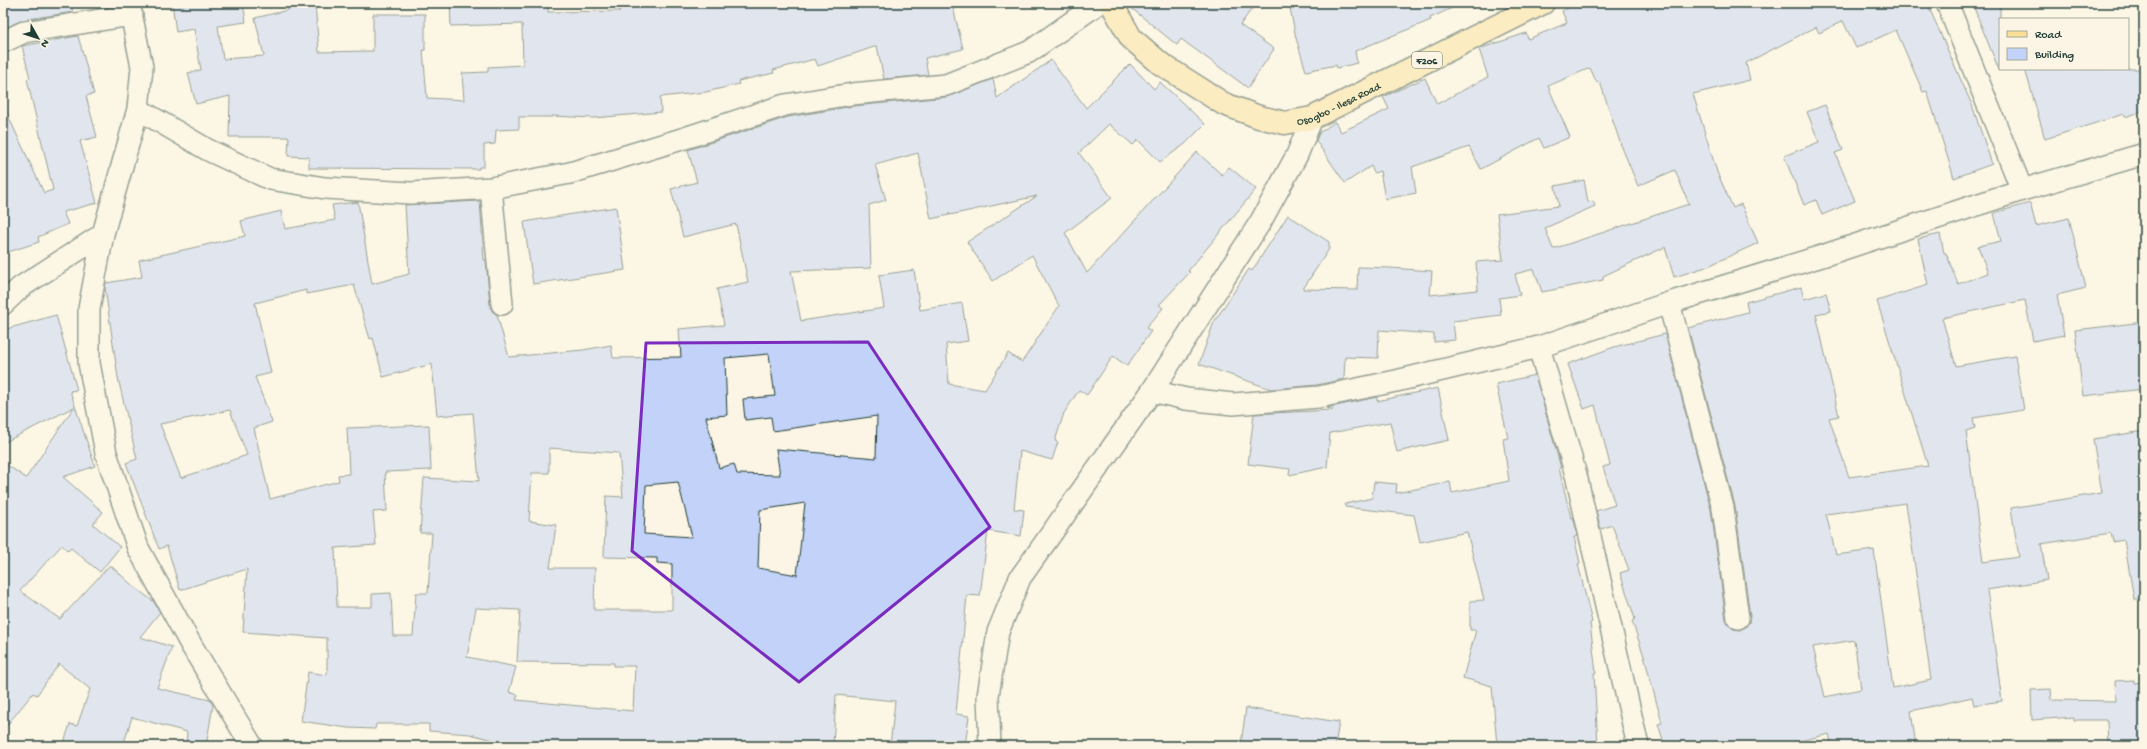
<svg xmlns="http://www.w3.org/2000/svg" width="2147" height="749" font-family="'Gochi Hand',sans-serif">
<style>
.building{fill:#c2d2f8;stroke:#1f3d34;fill-rule:evenodd}
.lines{fill:none;stroke-linecap:round;stroke-linejoin:round}
.minor-casing{stroke:#1f3d34;stroke-width:24}
.primary-casing{stroke:#1f3d34;stroke-width:25}
.minor{stroke:#fcf5e5;stroke-width:21}
.primary{stroke:#fbdf96;stroke-width:22}
.marked{fill:none;stroke:#7b2cbf;stroke-width:3;stroke-linejoin:round}
.labels{text-anchor:middle;stroke-width:3;stroke-linejoin:round;paint-order:stroke}
.shield{fill:#fcf5e5;stroke:#617469;stroke-width:1}
.shield-label{font-size:10px;font-weight:bold;fill:#1f3d34}
.street-label{font-size:11px;fill:#1f3d34;stroke:#fcf5e5}
</style>
<rect width="100%" height="100%" fill="#fcf5e5"/>
<filter id="ink" filterUnits="userSpaceOnUse"><feTurbulence type="fractalNoise" baseFrequency=".025" numOctaves="2"/><feDisplacementMap in="SourceGraphic" scale="8" xChannelSelector="R" yChannelSelector="G"/><feConvolveMatrix kernelMatrix="1 2 1 2 8 2 1 2 1" color-interpolation-filters="sRGB"/></filter>
<g filter="url(#ink)">
<path class="building" d="M3,3H70L73,12L22,20L3,29Z
M172,3H243L246,22L218,26L223,59L264,56L255,18L288,10L287,3H315L319,52L373,51V14H425V50H423L427,98L464,100L462,73L488,72V67L523,65L522,24L451,26L450,3L548,4V12L620,11V3H952L963,49L925,58L928,75L884,79L877,46L818,66L815,59L773,70L774,73L738,81L739,84L706,92L660,97L661,112L594,118L552,116V117H519V129L496,130L495,144L484,145V167H479V169L309,168V157L288,156L289,137H229L230,96L196,104L188,73L201,70L194,29L176,32Z
M1125,3H1256L1240,25L1274,49L1248,88L1181,39L1177,45Z
M1289,3H1463L1430,18L1431,20L1355,51L1357,63L1337,68L1336,65L1306,71L1296,38Z
M1577,3H1927L1972,105L1992,164L1954,178L1927,91L1923,92L1896,30L1856,48L1843,21L1819,33L1816,27L1746,63L1750,80L1693,94L1717,172L1733,208L1741,204L1758,243L1706,267L1674,277L1665,247L1603,276V280L1542,292L1534,269L1515,274L1520,295L1499,298L1501,315L1453,321L1455,340L1434,342V334L1379,330L1378,358L1345,357L1344,379L1317,385L1271,389L1199,364L1214,322L1249,269L1252,271L1288,215L1329,242V249L1303,289L1357,290L1358,267L1390,268L1432,271L1430,295L1478,290L1476,262L1503,260L1497,214L1559,206L1555,186L1584,180L1588,202L1593,201L1595,206L1545,228L1553,249L1689,204L1675,170L1638,186L1621,145L1600,82L1597,83L1590,68L1548,86L1570,137L1544,148L1539,138L1481,169L1469,147L1412,167L1416,193L1385,199L1380,171L1374,173L1371,166L1345,183L1316,141L1319,133L1335,122L1341,132L1389,109L1383,97L1425,78L1437,104L1488,77L1479,49L1526,33L1528,39L1567,23L1562,11Z
M1972,3H2000V70H1999Z
M78,36L94,94L86,96L97,137L80,141L97,203L63,212L68,224L38,237L39,242L8,252L3,236V105L44,193L53,190L27,79L30,78L22,46Z
M1051,60L1086,108L1130,64L1154,89L1160,82L1205,124L1185,144L1160,162L1138,140L1133,145L1109,124L1079,153L1112,198L1065,233L1087,273L1197,152L1222,175L1229,167L1256,189L1188,271L1190,272L1159,305L1163,308L1146,328L1151,331L1127,366L1113,356L1087,395L1079,390L1064,413L1055,441L1058,442L1052,460L1020,451L1014,509L1024,510L1021,536L988,531L980,596L967,595L956,714L969,716L965,746H890L895,701L836,695L833,746H517L470,734L429,731V724H376L375,729L348,728L301,721L308,672L327,675V638L243,632L247,569L180,590L167,546L159,549L126,463L137,459L118,378L105,288L106,283L142,277L139,260L245,236L241,221L281,211L285,229L335,220L332,205L358,202L372,284L409,274L405,205L480,201L484,260H486L490,305L492,311L497,315L509,357L583,350L611,345L613,358L681,357L679,329L724,325L717,289L748,282L736,224L683,237L671,189L697,182L688,150L788,117L854,106L947,97L993,79L997,98ZM918,153L931,219L949,215V213L950,215L1037,196L967,242L993,281L1032,255L1059,306L1022,362L1008,353L985,390L949,384L946,344L968,341L962,303L920,310L914,270L879,275L884,308L801,321L791,271L871,268L869,205L886,200L875,165ZM354,285L370,339L373,338L383,377L432,364L437,416L473,413L479,481L424,478L420,533H432L428,593H416L413,636H393L391,593L372,594V607H337L335,548L376,545L373,512L387,511L385,472L431,470L429,425L347,428L349,474L338,475L339,481L270,499L254,428L272,422L255,377L271,373L255,303L306,290V294ZM769,354L775,396L743,399L745,420L771,417L773,431L877,416L876,458L776,449L780,475L737,474L734,464L719,468L706,417L727,415L725,358ZM230,410L247,455L181,478L160,424ZM549,448L619,453L623,497L606,496L604,557L657,558V563L672,564V610H594L595,568H550L556,525L529,521L532,473H549ZM678,482L692,537L644,534L646,485ZM805,503L797,575L758,568L760,510ZM476,608L520,610L517,662L614,663V666H635L633,711L516,700L518,695L509,692L516,667L467,657Z
M2025,69H2144V111L2125,117L2124,114L2045,139Z
M1825,105L1843,150L1835,153L1855,201L1822,215L1816,200L1804,205L1784,156L1819,142L1807,112Z
M2030,203L2036,226L2069,218L2086,288L2057,295L2064,335L2033,341L2025,300L1942,318L1956,366L2015,356L2024,410L1973,418L1975,428L1966,431L1983,562L2019,557L2011,508L2102,493L2093,439L2144,431V471L2139,472L2144,496V599H2134L2124,540L2113,542L2111,533L2041,544L2047,580L1987,590L2002,701L1974,705L1972,697L1911,711L1916,746H1832L1829,734L1779,746H1665L1658,724L1662,723L1644,656L1632,621L1635,619L1620,573L1629,570L1612,525L1601,529L1596,511L1615,505L1603,467L1610,465L1595,405L1584,409L1568,364L1614,347L1665,334L1711,510L1726,620L1733,629L1740,630L1749,623L1750,616L1735,506L1688,328L1748,312L1746,302L1801,287L1804,299L1826,293L1831,311L1816,314L1839,416L1829,418L1849,477L1928,466L1877,301L1928,285L1918,239L1940,234L1944,253H1946L1958,284L1988,273L1978,246L2001,241L1994,213ZM1906,503L1931,680L1893,688L1874,550L1836,555L1826,514ZM1854,640L1861,689L1825,697L1813,647Z
M616,207L625,270L533,284L524,222Z
M56,315L77,390L70,391L95,466L63,477L103,512L93,524L120,547L100,572L71,548L68,551L62,545L20,591L60,619L110,565L133,586L153,601L160,612L140,637L172,647L157,688L210,700L213,705L206,746H186L187,732L132,717L123,746H63L70,724L77,726L90,689L59,664L37,695L33,693L3,730V462L26,478L74,407L3,443V330Z
M2144,322V389L2083,396L2075,330Z
M1535,375L1561,468H1559L1571,518L1573,517L1578,536L1574,537L1580,563L1578,564L1592,622L1590,623L1596,673H1594L1598,746H1497L1492,686L1463,678L1476,630H1470V601L1484,600L1467,532L1420,542L1414,515L1345,507V504L1372,498L1374,482L1397,484L1396,493L1450,482L1452,493L1509,481L1503,439L1508,438L1496,384Z
M1438,388L1449,440L1397,452L1390,422L1330,433L1327,467L1289,475L1290,469L1248,464L1254,414L1333,410L1327,408L1377,397V401Z
M2134,680V683L2144,682V746H2108L2107,720H2074V717L2032,720L2031,690L2051,689L2052,700L2116,701L2115,681Z
M1246,708L1339,722L1335,746H1253L1241,744Z"/>
<g class="lines">
<defs>
<path id="minor" d="M129,3L142,67L138,109L103,234L89,309V363L106,453L138,548L190,643L252,746
M1947,3L2022,190
M3,42L24,32L132,15
M138,109L208,150L270,179L325,188L411,193L491,188L570,173L685,138L785,105L852,94L946,85L1029,52L1099,3
M491,188L502,304
M1669,303L1723,508L1738,618
M3,304L21,287L103,234
M1539,347L1576,475L1638,746
M1152,391L1186,399L1233,404L1319,397L1396,381L1539,347L1669,303L1822,256L2022,190L2144,154
M990,746L988,696L998,632L1020,578L1152,391L1261,221L1297,155L1312,118"/>
<g id="primary">
<path id="s1" d="M1111,3L1131,38L1161,64L1224,104L1259,117L1285,123L1312,118L1543,3"/>
</g>
</defs>
<use href="#minor" class="minor-casing"/>
<use href="#primary" class="primary-casing"/>
<use href="#minor" class="minor"/>
<use href="#primary" class="primary"/>
</g>
</g>
<path d="M0 0H2147V749H0ZM868,342L990,527L799,682L632,551L646,343Z" fill="#fcf5e5" fill-opacity=".55" fill-rule="evenodd"/>
<path class="marked" d="M868,342L990,527L799,682L632,551L646,343Z"/>
<g class="labels">
<rect class="shield" x="1412" y="52" width="30" height="16" rx="3"/>
<g class="shield-label">
<text x="1427" y="64">F206</text>
</g>
<g class="street-label">
<text dy="4" stroke="none"><textPath href="#s1" startOffset="276">Osogbo - Ilesa Road</textPath></text>
</g>
</g>
<rect width="2147" height="749" fill="none" stroke="#fcf5e5" stroke-width="16"/>
<rect x="8" y="8" width="2131" height="733" fill="none" stroke="#1f3d34" stroke-width="1.5" filter="url(#ink)"/>
<rect x="1999" y="18" width="130" height="52" fill="#fcf5e5" stroke="#a4ab9e"/>
<rect x="2007" y="31" width="20" height="6" fill="#fbdf96" stroke="#a4ab9e"/>
<text x="2035" y="38" font-size="12" fill="#1f3d34">Road</text>
<rect x="2007" y="48" width="20" height="12" fill="#c2d2f8" stroke="#a4ab9e"/>
<text x="2035" y="58" font-size="12" fill="#1f3d34">Building</text>
<g transform="translate(38 38) rotate(129)" stroke="#fcf5e5" stroke-width="3" paint-order="stroke">
<path d="M0-3L7 15L0 10L-7 15Z" fill="#1f3d34"/>
<text y="-6" font-size="11" font-weight="bold" text-anchor="middle" fill="#1f3d34">N</text>
</g>
</svg>
